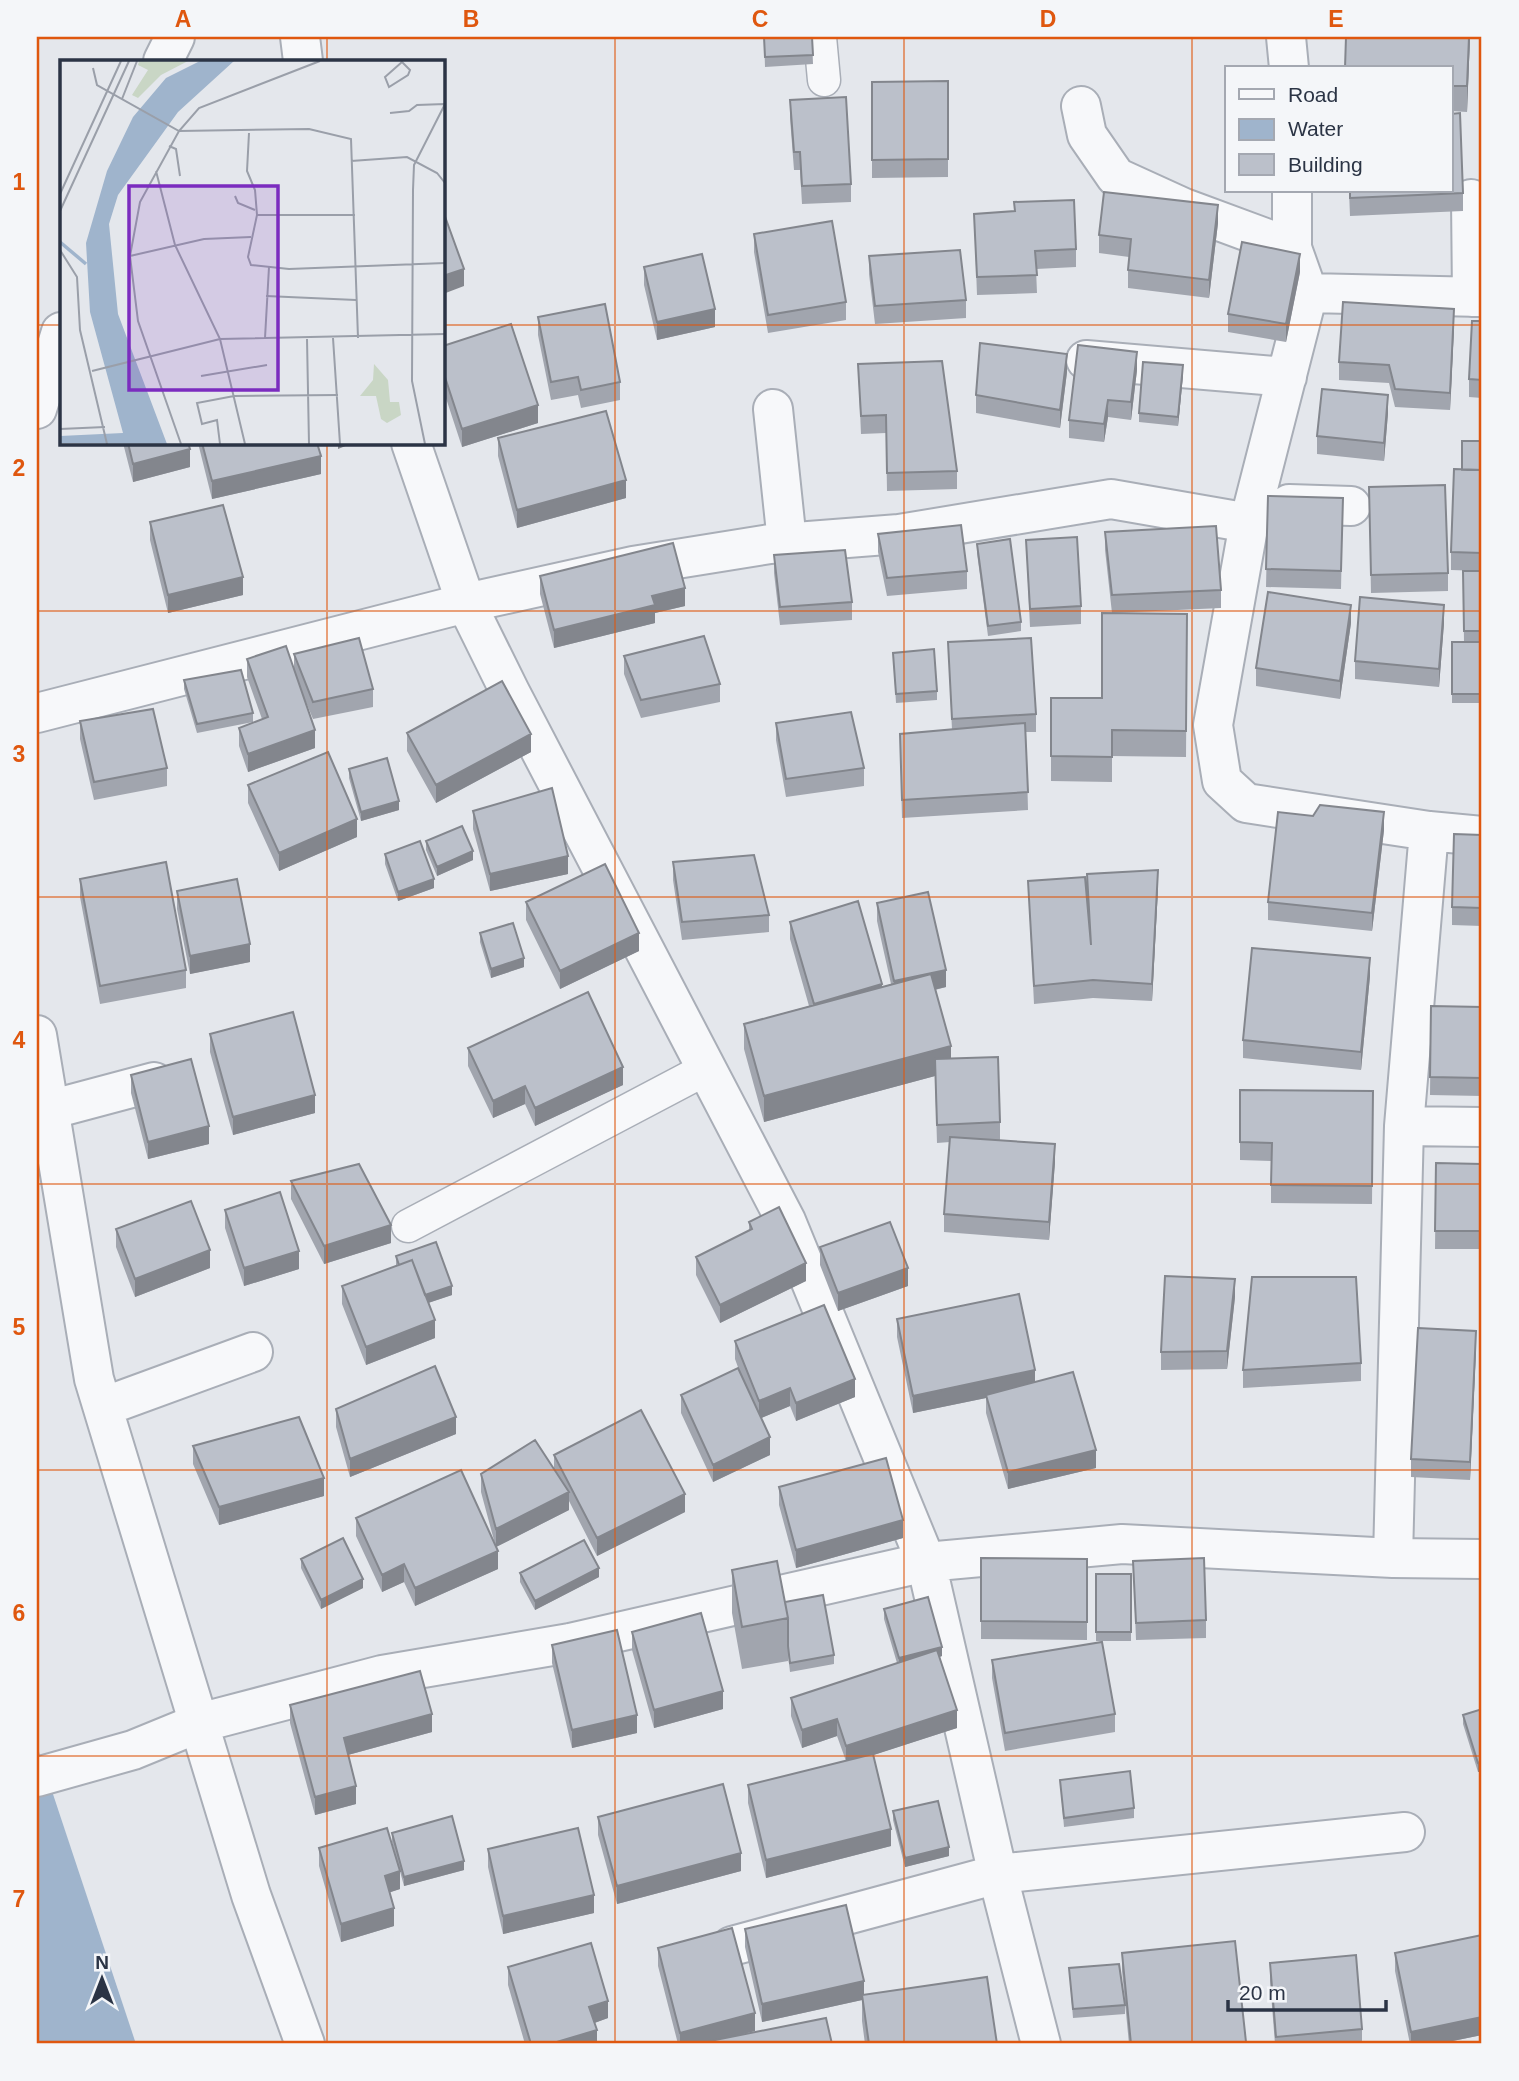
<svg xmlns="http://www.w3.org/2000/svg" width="1519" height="2081" font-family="Helvetica,sans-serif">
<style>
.water{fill:#9fb4cc}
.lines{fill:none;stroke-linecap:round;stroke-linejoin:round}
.service-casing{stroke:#a9aeb7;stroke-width:35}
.minor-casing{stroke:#a9aeb7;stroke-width:42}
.tertiary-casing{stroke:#a9aeb7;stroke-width:42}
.service{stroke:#f7f8fa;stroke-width:32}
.minor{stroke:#f7f8fa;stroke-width:38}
.tertiary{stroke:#f7f8fa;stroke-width:38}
.wall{fill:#a1a5ae}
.shaded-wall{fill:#83868d}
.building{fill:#bbc0ca;stroke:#83868d;stroke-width:2}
.grid{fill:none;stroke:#df570f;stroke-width:2;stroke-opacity:0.55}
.inset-river{fill:none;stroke:#9fb4cc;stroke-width:3.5}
.inset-road{fill:none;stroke:#9a9fa9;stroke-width:2}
.view{fill:#7b2cbf;fill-opacity:0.15;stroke:#7b2cbf;stroke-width:3.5}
.inset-edge{fill:none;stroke:#2b3445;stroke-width:3.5}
.neatline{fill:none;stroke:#df570f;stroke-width:2.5}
.grid-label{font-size:23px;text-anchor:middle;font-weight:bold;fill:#df570f}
</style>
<rect width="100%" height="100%" fill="#e4e7ec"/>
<path class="water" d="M37,1746L136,2044H37Z"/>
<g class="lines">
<defs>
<path id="service" d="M820,37L824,80
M408,1226L706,1069"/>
<path id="minor" d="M300,37L303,61
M1286,37L1289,68
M163,61L175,37
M1081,106L1087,135L1116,177L1184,208L1292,248
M1292,191V248L1308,293L1249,523L1213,725L1222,781L1246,803L1429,831L1482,836
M1471,199L1472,297
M1308,293L1482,297
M1086,360L1287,377
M37,409L61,332
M773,409L787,542
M411,443L466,603L510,692L786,1221L926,1562L1001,1888L1041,2044
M1289,504L1351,506
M37,713L466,603L633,566L770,544L899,534L1111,499L1249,523
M37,1035L94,1379L251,1895L305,2044
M49,1110L154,1082
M1404,1126L1482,1127
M103,1407L253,1352
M1393,1558L1404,1126L1429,831
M199,1723L382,1675L570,1643L926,1562L1122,1544L1393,1558L1482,1559
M732,1946L998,1874L1405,1832"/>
<path id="tertiary" d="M37,1777L133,1750L199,1723"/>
</defs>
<use href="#service" class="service-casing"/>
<use href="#minor" class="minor-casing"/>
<use href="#tertiary" class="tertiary-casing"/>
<use href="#service" class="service"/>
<use href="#minor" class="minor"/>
<use href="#tertiary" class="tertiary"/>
</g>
<path class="wall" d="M764,37H812L813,64L765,67Z
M1470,37L1467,112L1451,111V68Z
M948,81V177L872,178V82Z
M790,100L851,184V202L802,204L800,170H794L790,118Z
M1349,191H1451L1463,193V211L1350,216Z
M1014,202L1076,249V267L1036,269L1037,293L977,295L974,214L1014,211Z
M1218,223L1209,298L1128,288V270L1129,257L1099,253V235Z
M754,234L846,302V320L768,333L754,252Z
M869,256L966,300V318L875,324L869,274Z
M644,267L715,327L657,340L644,285Z
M1300,272L1286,342L1228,332V314Z
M538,317L620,382V400L581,408L578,395L551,400L538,335Z
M1482,321V398L1469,397V379Z
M1454,327L1450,410L1395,407L1389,383L1339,380V362Z
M443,346L538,423L462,447L443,389Z
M858,364L957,471V489L887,491L886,433L861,434Z
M1137,370L1131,420L1108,417L1104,442L1069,438V420Z
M1067,372L1060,428L976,413V395Z
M1183,375L1178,426L1139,422V413Z
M1388,413L1384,461L1317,454V436Z
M498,438L626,498L517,528L498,456Z
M1482,441V571L1451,570V552L1462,470Z
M123,443H188L190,467L133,482Z
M198,443H317L321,474L212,499Z
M1369,487L1448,573V591L1371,593Z
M1268,496L1343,498L1341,589L1266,587Z
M150,522L243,595L168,613L150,540Z
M1105,532L1221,590V608L1112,613L1105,550Z
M878,534L967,571V589L887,596L878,552Z
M1026,540L1081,606V624L1030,627Z
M977,544L1021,622V631L988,636L977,553Z
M774,555L852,602V620L780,625L774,573Z
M1463,571H1482V703H1452V642H1464Z
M540,576L685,606L655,613V623L554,648L540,594Z
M1187,614L1186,757L1112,756V782L1051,781V698H1102Z
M1351,623L1340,699L1256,686V668Z
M1444,623L1439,687L1355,679V661Z
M948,642L1036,714V732H1026L1028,810L902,818L900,734L952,730Z
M893,653L937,691V700L896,703Z
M294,654L373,689V707L313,719L303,695L315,748L248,772L239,746V728L262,719L247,677V659L294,667Z
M624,656L720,684V702L641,718L624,674Z
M184,680L253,713V722L197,733L184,689Z
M80,721L167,768V786L94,800L80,739Z
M776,723L864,768V786L786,797L776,740Z
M407,733L531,752L436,803L407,751Z
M349,769L399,810L361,821L349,778Z
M248,785L357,837L279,871L248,803Z
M473,811L568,874L490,891L473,829Z
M1313,816L1384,830L1372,931L1268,920V902Z
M1482,835V926L1452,925V907Z
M426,841L473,860L437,876L426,850Z
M385,854L434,888L398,901L385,864Z
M673,862L769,915V932L682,940L673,880Z
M1087,874L1158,888L1152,1001L1093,998L1034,1004L1028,881L1089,916Z
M80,879L186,970V988L100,1004L80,897Z
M177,891L250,962L190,974L177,909Z
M526,902L639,951L560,989L526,920Z
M877,903L946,987L935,990L951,1058L1000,1122V1140L1055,1162L1049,1240L944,1232V1214L950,1142L937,1143L935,1076L764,1122L744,1049V1024L809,1006L790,939V922L882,987L891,984L877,921Z
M480,933L524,967L491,978L480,942Z
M1370,976L1361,1070L1243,1058V1040Z
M1431,1006L1482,1007V1096L1430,1095Z
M210,1034L315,1113L233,1135L210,1052Z
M468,1048L623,1085L535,1126L525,1104L493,1118L468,1066Z
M131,1075L209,1144L148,1159L131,1093Z
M1240,1090L1373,1091L1372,1204L1271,1203V1161L1240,1160Z
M1436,1163L1482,1164V1249H1435Z
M291,1181L391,1243L324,1264L291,1199Z
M225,1210L299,1269L244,1286L225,1228Z
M749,1222L806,1281L720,1323L696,1275V1257L749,1231Z
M116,1229L210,1268L135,1297L116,1247Z
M820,1247L908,1286L838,1311L820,1265Z
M396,1256L452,1295L428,1303L435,1338L366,1365L342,1304V1286L396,1266Z
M1235,1297L1227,1369L1161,1370V1352Z
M897,1319L1035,1382L1096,1468L1008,1489L986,1413V1398L913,1413L897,1337Z
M735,1341L855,1397L796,1421L790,1406L761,1418L770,1455L713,1482L681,1413V1395L739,1370L735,1359Z
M1476,1349L1470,1480L1411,1477V1459Z
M1361,1363V1381L1243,1388V1370Z
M1482,1392V1442H1481Z
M336,1409L456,1434L350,1477L336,1427Z
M193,1446L324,1496L219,1525L193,1464Z
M554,1455L685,1512L597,1556L569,1501V1510L496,1547L498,1569L415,1606L404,1582L382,1592L356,1536V1518L495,1544L481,1492V1474L554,1469Z
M779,1487L903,1538L796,1568L779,1505Z
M981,1558L1087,1559V1640L981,1639Z
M301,1559L363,1588L321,1609L301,1568Z
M1133,1561L1206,1620V1638L1136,1640Z
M732,1570L785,1602L834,1655V1664L790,1672L788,1655V1661L742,1669L732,1613Z
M520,1573L599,1577L535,1610L520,1582Z
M1096,1574H1131V1641H1096Z
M884,1609L942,1656L940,1657L957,1728L873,1755L891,1846L766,1878L748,1803V1785L846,1761L837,1736L802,1748L791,1716V1698L897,1663L884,1619Z
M632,1632L723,1709L654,1728L632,1650Z
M552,1645L637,1733L572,1748L552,1663Z
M992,1660L1115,1714V1732L1005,1751L992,1678Z
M290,1705L432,1732L348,1755L356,1804L315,1815L290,1723Z
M1482,1709V1771L1478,1772L1463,1724V1715Z
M1482,1773V1802L1481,1791V1774Z
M1060,1780L1134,1808V1818L1064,1827Z
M893,1811L949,1856L905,1867L893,1820Z
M598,1817L741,1871L617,1904L598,1835Z
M392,1833L464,1870L404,1886L392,1842Z
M319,1848L400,1889L390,1892L394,1926L341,1942L319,1866Z
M488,1849L594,1913L503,1934L488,1867Z
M745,1929L864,1995L997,2044H865L862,2021V2000L762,2022L745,1947Z
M1482,1935V2035L1438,2044H1410L1395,1971V1953Z
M1235,1941L1246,2044H1129L1122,1971V1953Z
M658,1948L755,2031L738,2035L832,2044H710V2043L704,2044H678L658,1966Z
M1270,1963L1362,2029V2044H1275L1270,1981Z
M508,1967L608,2018L594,2023L597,2044H525L508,1985Z
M1069,1968L1125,2005V2014L1073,2018Z"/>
<path class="shaded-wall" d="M1469,37H1470L1467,112V86Z
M1218,205V223L1209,298V280Z
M1300,254V272L1286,342V324Z
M464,269V286L443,294V276Z
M715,309V327L657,340V322Z
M1454,309V327L1450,410V393Z
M1137,352V370L1131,420V402Z
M1067,354V372L1060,428V410Z
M1183,365V375L1178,426V417Z
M1388,395V413L1384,461V443Z
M1108,400V417L1104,442V424Z
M538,405V423L462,447V429Z
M338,443H353L338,449Z
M190,449V467L133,482V464Z
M321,456V474L212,499V481Z
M626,480V498L517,528V510Z
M243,577V595L168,613V595Z
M685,588V606L655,613V623L554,648V630L652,596Z
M1351,605V623L1340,699V681Z
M1444,605V623L1439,687V669Z
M315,730V748L248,772V754Z
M531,734V752L436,803V785Z
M399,801V810L361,821V812Z
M1384,812V830L1372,931V913Z
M357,819V837L279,871V853Z
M473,851V860L437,876V867Z
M568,856V874L490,891V874Z
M1158,870V888L1152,1001V984Z
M434,879V888L398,901V892Z
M639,933V951L560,989V971Z
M250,944V962L190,974V956Z
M524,958V967L491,978V969Z
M1370,958V976L1361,1070V1052Z
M946,970V987L894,999V981Z
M882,984V1002L814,1004Z
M951,1046V1072L935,1059V1076L764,1122V1096Z
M623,1067V1085L535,1126V1108Z
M525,1086V1104L493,1118V1101Z
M315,1095V1113L233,1135V1117Z
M209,1126V1144L148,1159V1142Z
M1055,1144V1162L1049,1240V1222Z
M391,1225V1243L324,1264V1246Z
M210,1250V1268L135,1297V1279Z
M299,1251V1269L244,1286V1268Z
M806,1263V1281L720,1323V1305Z
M908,1268V1286L838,1311V1293Z
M1235,1279V1297L1227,1369V1351Z
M452,1286V1295L425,1304V1295Z
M435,1320V1338L366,1365V1347Z
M1476,1331V1349L1470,1480V1462Z
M1035,1370V1388L986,1395V1398L913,1413V1396Z
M855,1379V1397L796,1421V1403Z
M790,1388V1406L759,1419V1401Z
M456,1417V1434L350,1477V1459Z
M770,1437V1455L713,1482V1465Z
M1096,1450V1468L1008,1489V1472Z
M324,1478V1496L219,1525V1507Z
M569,1492V1510L496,1547V1529Z
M685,1494V1512L597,1556V1538Z
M903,1520V1538L796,1568V1550Z
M498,1551V1569L415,1606V1588Z
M404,1564V1582L382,1592V1575Z
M599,1568V1577L535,1610V1601Z
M363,1579V1588L321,1609V1600Z
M942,1647V1656L899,1668V1658Z
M723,1691V1709L654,1728V1710Z
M957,1710V1728L846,1764V1746Z
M432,1714V1732L344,1756V1738Z
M637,1715V1733L572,1748V1730Z
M837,1719V1736L802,1748V1730Z
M1482,1762V1771L1478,1772V1763Z
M356,1786V1804L315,1815V1797Z
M891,1829V1846L766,1878V1860Z
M949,1847V1856L905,1867V1858Z
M741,1853V1871L617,1904V1886Z
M464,1861V1870L404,1886V1877Z
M400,1871V1889L385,1894V1876Z
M594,1895V1913L503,1934V1916Z
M394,1908V1926L341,1942V1924Z
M864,1981V1999L862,1995V2000L762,2022V2004Z
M608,2001V2018L589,2025V2007Z
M755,2013V2031L704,2044H680V2033Z
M1482,2017V2035L1438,2044H1411V2032Z
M597,2030V2044H550Z"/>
<path class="building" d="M764,37H812L813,55L765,57Z
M1346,37H1469L1467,86H1451V68H1345Z
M948,81V159L872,160V82Z
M846,97L851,184L802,186L800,152H794L790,100Z
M1460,113L1463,193L1350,198V191H1451V114Z
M1104,192L1218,205L1209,280L1128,270L1131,239L1099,235Z
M1074,200L1076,249L1035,251L1037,275L977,277L974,214L1015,211L1014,202Z
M443,211L464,269L443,276Z
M832,221L846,302L768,315L754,234Z
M1242,242L1300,254L1286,324L1228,314Z
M960,250L966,300L875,306L869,256Z
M702,254L715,309L657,322L644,267Z
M1343,302L1454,309L1450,393L1395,389L1389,365L1339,362Z
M605,304L620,382L581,390L578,377L551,382L538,317Z
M1472,321H1482V380L1469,379Z
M511,324L538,405L462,429L443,371V346Z
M980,343L1067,354L1060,410L976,395Z
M1078,345L1137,352L1131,402L1108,400L1104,424L1069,420Z
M942,361L957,471L887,473L886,415L861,416L858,364Z
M1143,362L1183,365L1178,417L1139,413Z
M1322,389L1388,395L1384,443L1317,436Z
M606,411L626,480L517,510L498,438Z
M1462,441H1482V470H1462Z
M128,443H188L190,449L133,464Z
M202,443H317L321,456L212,481Z
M1454,469L1482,470V553L1451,552Z
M1445,485L1448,573L1371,575L1369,487Z
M1268,496L1343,498L1341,571L1266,569Z
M223,505L243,577L168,595L150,522Z
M961,525L967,571L887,578L878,534Z
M1216,526L1221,590L1112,595L1105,532Z
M1077,537L1081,606L1030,609L1026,540Z
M1010,539L1021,622L988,626L977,544Z
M673,543L685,588L652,596L655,605L554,630L540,576Z
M845,550L852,602L780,607L774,555Z
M1463,571H1482V631H1464Z
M1268,592L1351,605L1340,681L1256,668Z
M1360,597L1444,605L1439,669L1355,661Z
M1102,613L1187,614L1186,731L1112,730V757L1051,756V698H1102Z
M704,636L720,684L641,700L624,656Z
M359,638L373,689L313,702L294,654Z
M1031,638L1036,714L952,719L948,642Z
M1452,642H1482V694H1452Z
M286,646L315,730L248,754L239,728L268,717L247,659Z
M934,649L937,691L896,694L893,653Z
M241,670L253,713L197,724L184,680Z
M502,681L531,734L436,785L407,733Z
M153,709L167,768L94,782L80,721Z
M851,712L864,768L786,779L776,723Z
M1025,723L1028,792L902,800L900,734Z
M328,752L357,819L279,853L248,785Z
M387,758L399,801L361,812L349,769Z
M552,788L568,856L490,874L473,811Z
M1320,805L1384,812L1372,913L1268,902L1278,812L1313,816Z
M462,826L473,851L437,867L426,841Z
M1454,834L1482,835V908L1452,907Z
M420,841L434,879L398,892L385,854Z
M754,855L769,915L682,922L673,862Z
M166,862L186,970L100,986L80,879Z
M605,864L639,933L560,971L526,902Z
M1158,870L1152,984L1093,980L1034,986L1028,881L1085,877L1091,945L1087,874Z
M237,879L250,944L190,956L177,891Z
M928,892L946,970L894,981L877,903Z
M858,901L882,984L814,1004L790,922Z
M513,923L524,958L491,969L480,933Z
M1252,948L1370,958L1361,1052L1243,1040Z
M931,974L951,1046L764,1096L744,1024Z
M588,992L623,1067L535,1108L525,1086L493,1101L468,1048Z
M1431,1006L1482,1007V1078L1430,1077Z
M293,1012L315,1095L233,1117L210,1034Z
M998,1057L1000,1122L937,1125L935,1059Z
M191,1059L209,1126L148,1142L131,1075Z
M1240,1090L1373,1091L1372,1186L1271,1185L1272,1143L1240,1142Z
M950,1137L1055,1144L1049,1222L944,1214Z
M1436,1163L1482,1164V1231H1435Z
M359,1164L391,1225L324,1246L291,1181Z
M280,1192L299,1251L244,1268L225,1210Z
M191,1201L210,1250L135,1279L116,1229Z
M779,1207L806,1263L720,1305L696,1257L752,1229L749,1222Z
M890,1222L908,1268L838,1293L820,1247Z
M436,1242L452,1286L425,1295L412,1260L399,1265L396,1256Z
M412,1260L435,1320L366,1347L342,1286Z
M1165,1276L1235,1279L1227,1351L1161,1352Z
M1252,1277H1356L1361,1363L1243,1370Z
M1019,1294L1035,1370L913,1396L897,1319Z
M824,1305L855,1379L796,1403L790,1388L759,1401L735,1341Z
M1418,1328L1476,1331L1470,1462L1411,1459Z
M435,1366L456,1417L350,1459L336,1409Z
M738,1368L770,1437L713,1465L681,1395Z
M1073,1372L1096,1450L1008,1472L986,1395Z
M1482,1392V1424H1481Z
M641,1410L685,1494L597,1538L554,1455Z
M299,1417L324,1478L219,1507L193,1446Z
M535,1440L569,1492L496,1529L481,1474Z
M886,1458L903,1520L796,1550L779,1487Z
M461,1470L498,1551L415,1588L404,1564L382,1575L356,1518Z
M343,1538L363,1579L321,1600L301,1559Z
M584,1540L599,1568L535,1601L520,1573Z
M981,1558L1087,1559V1622L981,1621Z
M1204,1558L1206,1620L1136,1623L1133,1561Z
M777,1561L788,1618L742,1627L732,1570Z
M1096,1574H1131V1632H1096Z
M823,1595L834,1655L790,1663L788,1646V1618L785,1602Z
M928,1597L942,1647L899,1658L884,1609Z
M701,1613L723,1691L654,1710L632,1632Z
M617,1630L637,1715L572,1730L552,1645Z
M1102,1642L1115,1714L1005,1733L992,1660Z
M937,1650L957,1710L846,1746L837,1719L802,1730L791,1698Z
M420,1671L432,1714L344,1738L356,1786L315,1797L290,1705Z
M1482,1709V1762L1478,1763L1463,1715Z
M873,1754L891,1829L766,1860L748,1785Z
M1130,1771L1134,1808L1064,1818L1060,1780Z
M723,1784L741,1853L617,1886L598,1817Z
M938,1801L949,1847L905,1858L893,1811Z
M452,1816L464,1861L404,1877L392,1833Z
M387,1828L400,1871L385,1876L394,1908L341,1924L319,1848Z
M578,1828L594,1895L503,1916L488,1849Z
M846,1905L864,1981L762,2004L745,1929Z
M732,1928L755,2013L680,2033L658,1948Z
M1482,1935V2017L1411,2032L1395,1953Z
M1235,1941L1246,2042L1228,2044H1131L1122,1953Z
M591,1943L608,2001L589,2007L597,2030L550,2044H531L508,1967Z
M1356,1955L1362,2029L1276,2037L1270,1963Z
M1119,1964L1125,2005L1073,2009L1069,1968Z
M987,1977L997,2044H869L862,1995Z
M826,2018L832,2044H711L710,2041Z"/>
<path class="grid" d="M327,37V61M615,37V2044M904,37V2044M1192,37V2044M37,325H61M443,325H1482M327,443V2044M37,611H1482M37,897H1482M37,1184H1482M37,1470H1482M37,1756H1482"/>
<g transform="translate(60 60)">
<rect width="385" height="385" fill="#e4e7ec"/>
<path d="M314,304L328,320L330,342H339L341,355L327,363L321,359L316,336H300L313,320Z" fill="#c9d6c5"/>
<path d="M79,1H128L101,15L78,38L72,35L88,10L78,5Z" fill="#c9d6c5"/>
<path d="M140,1H174L118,52L58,135L49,164L58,254L107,384L0,383V376L63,373L30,252L26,183L47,111L73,57L106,18Z" fill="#9fb4cc"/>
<path class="inset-river" d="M0,182L26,204"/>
<path class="inset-road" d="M341,1L350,10L348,15L329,27L325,17L342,2M33,8L37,25L119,71L249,69L291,79L298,278M62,39L77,1M330,53L349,51L357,45L385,44M189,73L187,111L195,130L197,155L188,197L191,205L229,209L385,203M109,86L116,89L120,116M291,101L347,97L377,113L385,123M96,111L115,185L160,279L185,384M0,134L61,1M175,136L178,143L195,150M0,151L69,1M197,155H295M0,190L17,217L20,270L47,384M70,196L144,179L191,177M206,236L296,240M205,278L209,207M273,278L280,384M247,279L249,384M32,311L160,279L385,274M141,316L207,305M0,369L45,367M121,384L78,261L70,196L80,142L119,71L139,48L260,1M160,384L157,360L142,364L137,343L174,336L278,335M365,384L352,321L353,130L354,105L385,44"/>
<path class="view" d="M69,126H218V330H69Z"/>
<rect width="385" height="385" class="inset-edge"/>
</g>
<rect width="1519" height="2081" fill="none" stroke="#f4f6f9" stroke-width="77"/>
<rect x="1225" y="66" width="228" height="126" fill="#f4f6f9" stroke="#a4a8b1" stroke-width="2"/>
<rect x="1239" y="89" width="35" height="10" fill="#f7f8fa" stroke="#a4a8b1" stroke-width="2"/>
<text x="1288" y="102" font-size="21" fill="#2b3445">Road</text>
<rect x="1239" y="119" width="35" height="21" fill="#9fb4cc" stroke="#a4a8b1" stroke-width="2"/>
<text x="1288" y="136" font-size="21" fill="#2b3445">Water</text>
<rect x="1239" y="154" width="35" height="21" fill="#bbc0ca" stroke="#a4a8b1" stroke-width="2"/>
<text x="1288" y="172" font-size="21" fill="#2b3445">Building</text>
<g transform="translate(102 1979)" stroke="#f4f6f9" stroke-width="5" paint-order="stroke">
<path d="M0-5L12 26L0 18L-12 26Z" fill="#2b3445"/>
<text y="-10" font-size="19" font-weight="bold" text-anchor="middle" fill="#2b3445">N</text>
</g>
<path d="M1228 2000v10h158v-10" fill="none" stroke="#2b3445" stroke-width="3.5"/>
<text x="1239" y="2000" font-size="21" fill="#2b3445" stroke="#f4f6f9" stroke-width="5" paint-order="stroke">20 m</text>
<rect x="38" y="38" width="1442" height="2004" class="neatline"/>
<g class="grid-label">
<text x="183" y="27">A</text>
<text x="471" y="27">B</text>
<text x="760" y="27">C</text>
<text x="1048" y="27">D</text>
<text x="1336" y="27">E</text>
<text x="19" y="190">1</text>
<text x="19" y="476">2</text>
<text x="19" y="762">3</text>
<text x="19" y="1048">4</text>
<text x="19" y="1335">5</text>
<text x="19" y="1621">6</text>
<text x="19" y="1907">7</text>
</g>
</svg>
